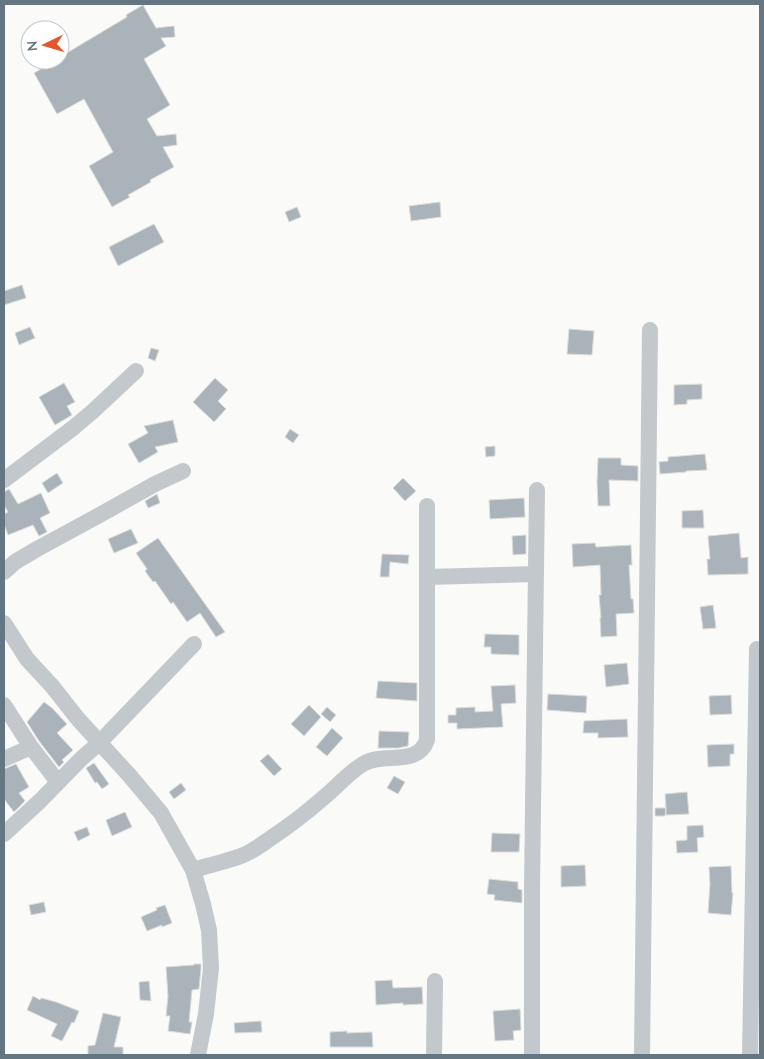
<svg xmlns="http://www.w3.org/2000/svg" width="764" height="1059" font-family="Quicksand,sans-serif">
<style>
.building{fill:#aab3b9;stroke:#dcdcda}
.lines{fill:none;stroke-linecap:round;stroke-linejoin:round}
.minor{stroke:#c3c8cc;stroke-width:16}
</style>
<rect width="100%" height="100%" fill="#fafaf8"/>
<path class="building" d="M143,5L156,28L174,26L175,37L161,38L166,46L144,59L170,105L147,119L157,136L176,134L177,145L163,147L174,167L150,180L151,182L128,195L130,197L112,207L89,166L113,152L84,99L57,114L34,73L57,60H60V57L127,17L126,15Z
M440,202L441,217L411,221L409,206Z
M297,207L301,217L289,222L285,212Z
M154,224L164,242L118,266L109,247Z
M22,285L26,298L4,305V291Z
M30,327L35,338L19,345L15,333Z
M569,329L594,331L592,355L567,354Z
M151,348L159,350L155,361L148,358Z
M215,378L228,390L218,401L226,409L214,422L193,402Z
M64,383L75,402L67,406L72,415L55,425L39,397Z
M702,384V399L687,400V404L674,405V385Z
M173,420L178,442L155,447L158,452L139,463L128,444L148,433L144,426Z
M290,429L299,435L293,443L285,437Z
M495,446V456L486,457L485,447Z
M705,454L707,470L686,471V472L660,474L659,462L668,461V457Z
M598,458H621V465L638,466V481L609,480L610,506H598L597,482Z
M57,473L63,483L48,493L42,483Z
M403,478L416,491L405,501L393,488Z
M9,489L18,504L41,493L50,513L40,518L47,532L39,536L33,525L8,535L4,524V514L8,512L4,505V492Z
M157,494L160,503L148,508L145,501Z
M524,498L525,517L490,519L489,500Z
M703,510L704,528H682V511Z
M131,529L138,543L114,553L108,539Z
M739,533L741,558L748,557V574L708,575L707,559H710L708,536Z
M526,535V554L513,555L512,536Z
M158,538L225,632L216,637L200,613L187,622L173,602L171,604L155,581L153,582L145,571L147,569L136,553Z
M595,543L596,547L631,545L632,565H629L631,599H633L634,613L616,614L617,636L601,637L600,618H601L599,595H601L600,565L573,567L572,544Z
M382,554L409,555L408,564L390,562L389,577H380Z
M713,605L716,628L703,629L700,607Z
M485,634L519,635V655L491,654V647H484Z
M627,663L629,684L606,687L604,665Z
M378,681L417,683V701L376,698Z
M515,685L516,703L501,704L503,727L457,729V723H448V715H456V708L475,707V712L493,711L491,686Z
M548,694L587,696L586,713L547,710Z
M731,695L732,714L710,715L709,696Z
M44,702L52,708L67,724L57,733L73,750L62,760L64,762L59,767L39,741L27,722Z
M309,705L321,717L304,736L291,724Z
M327,707L336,715L330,722L321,714Z
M627,719L628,737L598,738V733H583L584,721Z
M332,728L343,738L327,756L316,747Z
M379,731L409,732L408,746L398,748H378Z
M734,744V754H730V766L708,767L707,745Z
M268,754L282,769L274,776L260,761Z
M94,763L109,784L102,789L97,782L95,783L86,768Z
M16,764L29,787L19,793L25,801L14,812L4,799V769Z
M394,776L405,782L398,794L387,788Z
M181,783L186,790L174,799L169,792Z
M687,792L689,814L666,815V808L665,816H655V808H666L665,794Z
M125,812L132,827L112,836L106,820Z
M703,825L704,837L697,838L698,852L677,853L676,841L687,840V826Z
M87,827L90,835L78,841L74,832Z
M492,833L520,834L519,852H491Z
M585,865L586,886L561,887V866Z
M731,866L732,893H733L731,915L708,913L710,884L709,867Z
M489,879L518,882V889L522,890V903L494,900L495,895L487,894Z
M44,902L46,912L31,915L29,905Z
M165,905L172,923L162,927V925L147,931L141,917L157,910L156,908Z
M194,964H201V968L199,989L192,990L189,1022H192L190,1034L168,1031L170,1016H166L168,996L166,967L194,965Z
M392,980L393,988L422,987L423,1004L403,1005V1003L376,1005L375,981Z
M149,981L151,1001L140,1000L139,982Z
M33,996L40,1000L41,998L56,1002L79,1011L74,1023L72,1022L62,1041L51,1036L57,1024L27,1010Z
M520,1009L521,1030L513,1031L514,1040L495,1041L493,1011Z
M103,1013L121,1017L114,1047H123V1055H88V1046L95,1045Z
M261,1021L262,1032L235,1033L234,1023Z
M347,1031V1033L372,1032L373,1047H330V1032Z"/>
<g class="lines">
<path class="minor" d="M4,480L73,428L92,412L136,371
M4,572L15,562L37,549L96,517L155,484L183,471
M427,577L536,574
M4,623L27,659L52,686L78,719L130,776L161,813L193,870L203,904L209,930L211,968L206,1014L198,1055
M4,705L31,747
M4,759L31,747L58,782
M4,834L40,801L81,759L99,743L194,644
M193,870C209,865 225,862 241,856C252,852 261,845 271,838C289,826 306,813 322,799C336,788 348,773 363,764C384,751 417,768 427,740V506
M434,1055L435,981
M532,1055V889L537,490
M642,1055L650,330
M750,1055L757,649"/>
</g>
<rect width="764" height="1059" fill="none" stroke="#657683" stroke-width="10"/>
<g transform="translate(45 45) rotate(265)"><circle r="24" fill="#ffffff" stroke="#c1c8cd"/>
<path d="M0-4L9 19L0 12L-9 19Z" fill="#e4572e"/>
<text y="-8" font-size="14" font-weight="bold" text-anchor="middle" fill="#657683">N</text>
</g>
</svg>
